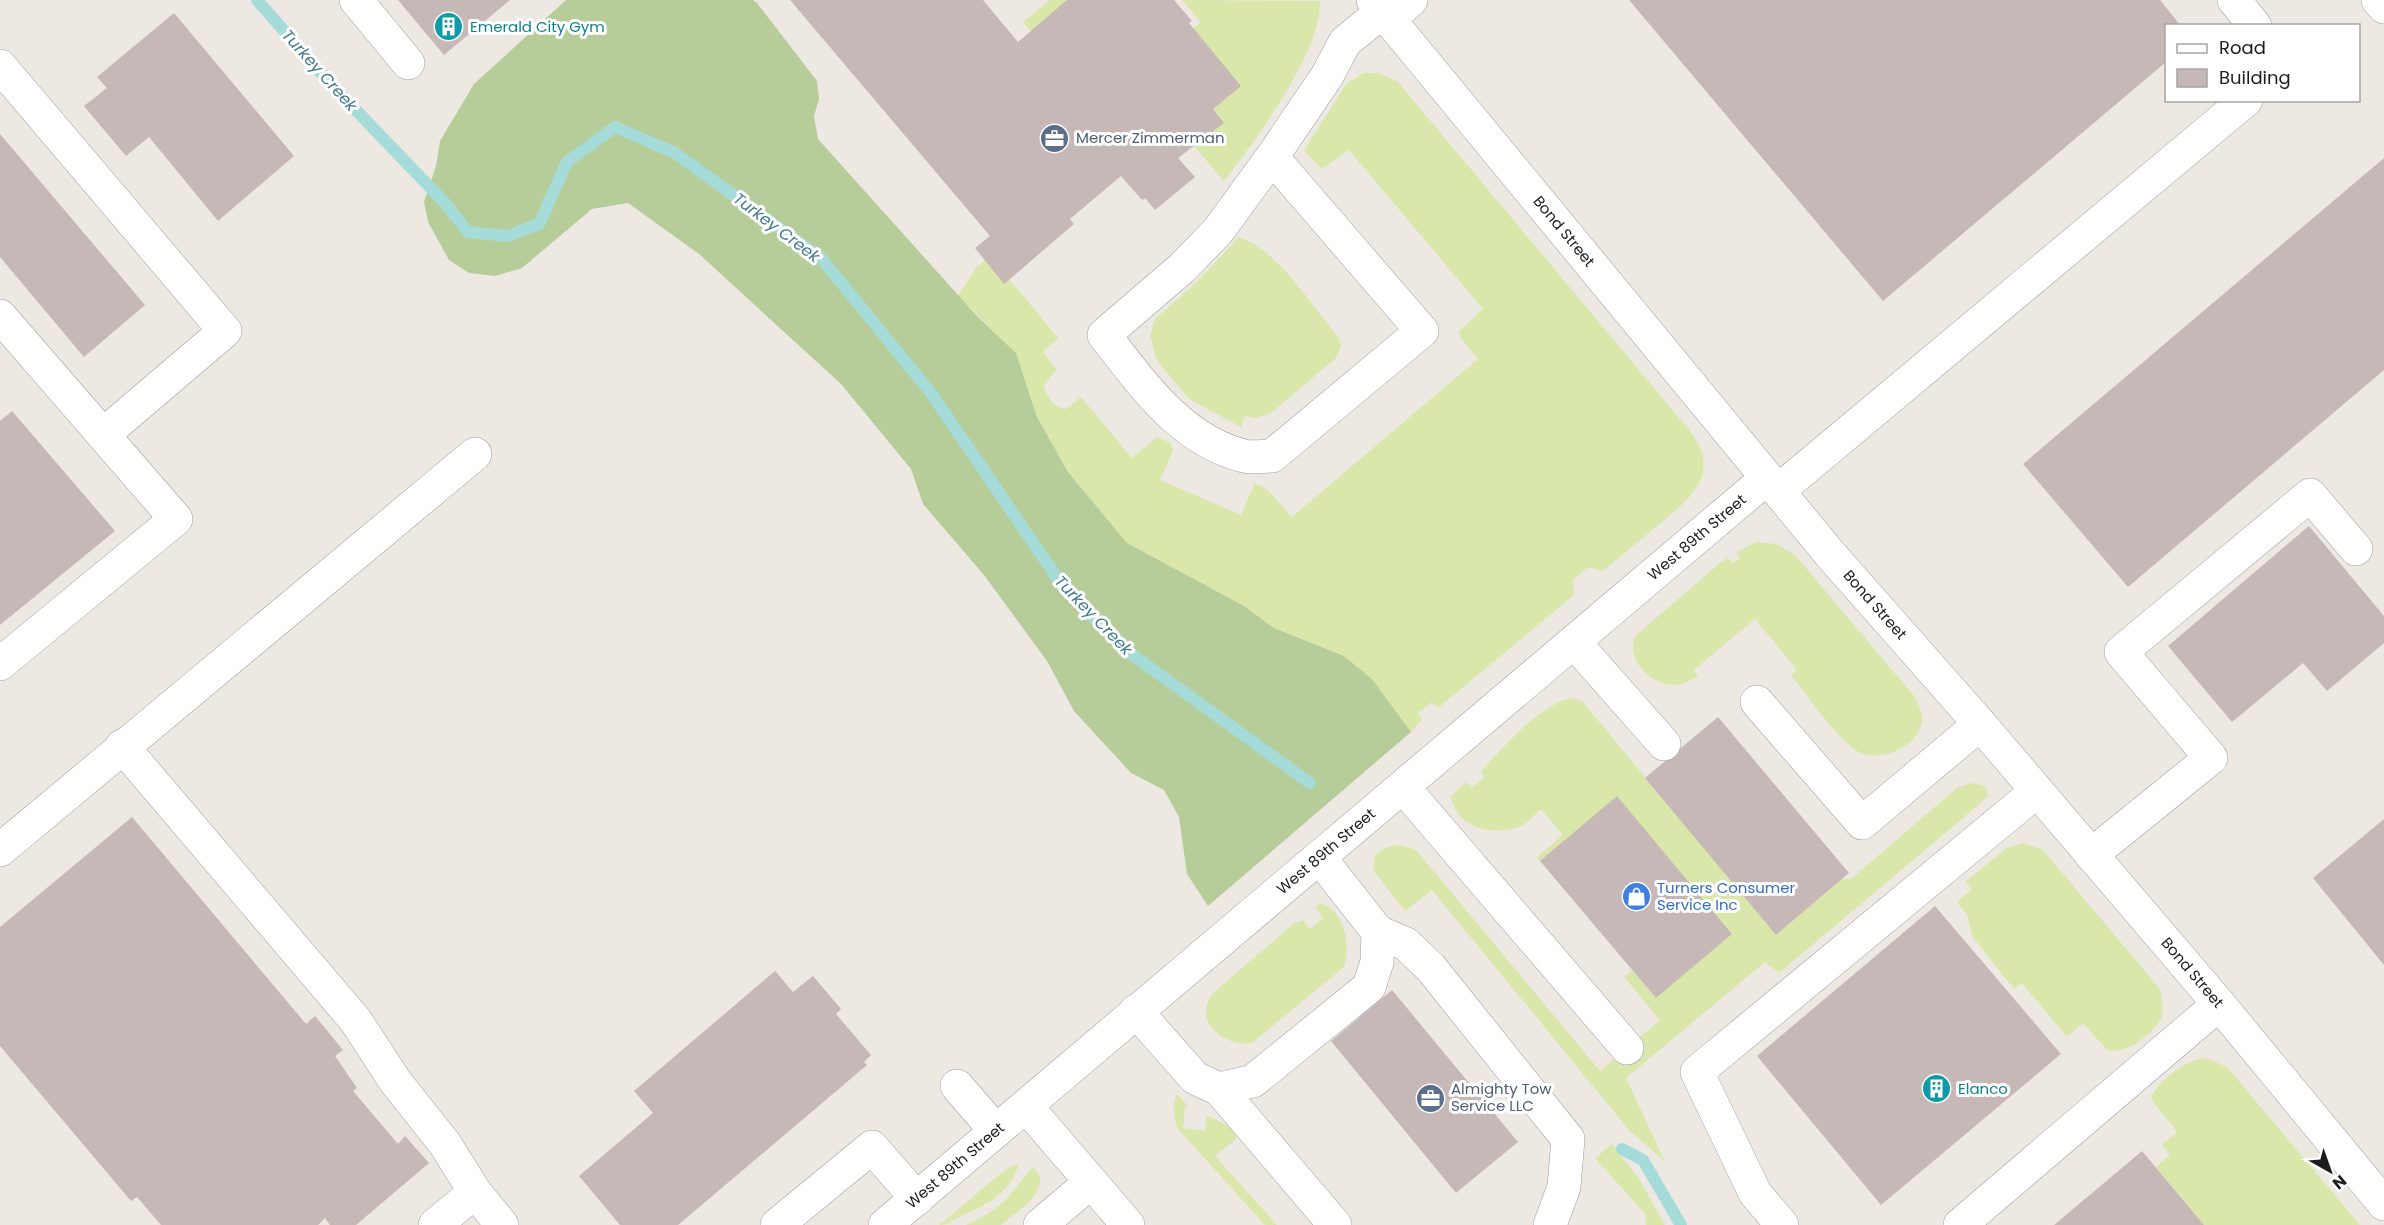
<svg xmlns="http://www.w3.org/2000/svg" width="2384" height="1225" font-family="Poppins,sans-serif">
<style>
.grass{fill:#dae7aa}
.forest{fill:#b7cd99}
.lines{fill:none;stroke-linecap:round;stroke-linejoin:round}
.stream{stroke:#a5dbd8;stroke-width:12}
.building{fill:#c6b8b7}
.minor-casing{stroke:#9e9e9e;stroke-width:34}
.minor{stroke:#fff;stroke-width:33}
.labels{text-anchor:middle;stroke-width:6;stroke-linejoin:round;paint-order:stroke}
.culture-label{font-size:15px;fill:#0d838f;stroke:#fff;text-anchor:start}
.service-label{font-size:15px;fill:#4e5e75;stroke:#fff;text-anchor:start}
.street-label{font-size:15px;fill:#1d1d1d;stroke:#fff}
.shop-label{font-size:15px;fill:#366cbe;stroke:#fff;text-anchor:start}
.water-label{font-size:16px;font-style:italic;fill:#407b8b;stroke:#fff}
</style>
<rect width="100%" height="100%" fill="#eee8e3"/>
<path class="grass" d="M1050,0H1078L1035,36L1023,22Z
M1182,0L1320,1C1322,51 1255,141 1224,181L1193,145L1209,109L1188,33L1201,22Z
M1363,73H1378L1397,81L1690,431C1723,474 1690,499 1657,526C1639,541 1621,556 1603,571L1588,567L1573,580L1574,595L1438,708L1432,702L1418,713L1422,720L1411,732L1372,679L1344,656L1274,628L1244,606L1127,543L1068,472L1037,417L1016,353L958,296L976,268L990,256L1058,338L1043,352L1057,370L1044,384C1045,395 1055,409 1066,409L1081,397L1132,458L1157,437L1171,443L1173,451L1160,480L1241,515L1255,483L1269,491L1292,517L1478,359L1460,337L1459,331L1483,309L1349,150L1322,169L1306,153L1305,149L1346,84Z
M1239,237C1278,250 1312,306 1338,337L1341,347L1335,359L1271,413L1255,418L1245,416L1241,427L1189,399L1156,359L1150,335L1155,319L1199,280Z
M1756,542L1776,544L1795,555L1914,696C1919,704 1923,713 1922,722C1917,749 1875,765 1854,749C1834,734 1808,696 1791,675L1797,670L1755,619L1694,670L1698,676C1690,681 1682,685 1672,685C1648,683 1626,658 1635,636L1720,563L1728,558L1733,563L1740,558L1736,553Z
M1573,698L1582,701L1776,935L1842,879H1851L1957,788L1972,783L1985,786L1988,796L1982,802L1779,973L1765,962L1626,1078L1665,1162L1629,1130L1432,890L1405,911L1373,870L1375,855C1389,844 1400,842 1417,851L1600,1071L1660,1020L1624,977L1632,970L1656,998L1732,934L1617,797L1540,861L1537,857L1563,835L1541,809C1535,814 1527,824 1519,827C1491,836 1456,828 1451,796L1466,782L1472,788L1484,777L1481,771C1502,749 1542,702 1573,698Z
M2023,843L2043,850L2160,989C2162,998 2165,1014 2159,1022C2148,1038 2126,1054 2107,1050L2083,1023L2067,1037L2022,983L2014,989L1972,936L1968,917L1957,902L1972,889L1965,882L2007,848Z
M1319,903C1345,910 1351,944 1344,967L1252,1043C1225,1047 1192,1023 1212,994L1293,924L1302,920L1310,929L1323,918L1316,908Z
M2206,1058L2227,1067L2360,1225H2204L2156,1167L2170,1155L2162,1145L2177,1132L2151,1099C2155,1083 2189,1057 2206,1058Z
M1177,1094L1189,1107H1185L1183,1128L1205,1131L1207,1115L1232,1128L1237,1134L1235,1140L1215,1156L1277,1225H1265L1178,1129C1173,1118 1172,1104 1177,1094Z
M1612,1144L1638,1177L1665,1225H1646L1645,1214L1595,1158Z
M1019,1163C1011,1193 986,1205 961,1216C952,1220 949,1225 939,1225L1005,1170Z
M1033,1167C1056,1189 1016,1212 1001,1225H966C1007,1206 1006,1198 1033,1167Z"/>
<path class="forest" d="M566,0H753L757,3L817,81L819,99L814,116L818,139L976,315L1016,353L1037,417L1068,472L1127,543L1244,606L1274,628L1344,656L1372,679L1411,732L1208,906L1187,874L1179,817L1164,790L1131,773L1074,711L1047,661L984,575L923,504L911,469L841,384L699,254L628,203L592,209L522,268L495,276L469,273L449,260L428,222L424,202L436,166L440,141L474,84Z"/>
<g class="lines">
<path class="stream" d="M257,0L330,83L445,203L468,232L508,236L539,224L567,162L615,127L675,153L821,258L931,393L1064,588L1130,653L1310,783
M1622,1149L1643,1160L1681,1225"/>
</g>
<path class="building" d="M398,0H510L444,55Z
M790,0H983L1018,42L1067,0H1174L1192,21L1189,23L1241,86L1213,109L1224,123L1178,158L1195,177L1155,210L1145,198L1142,200L1121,176L1070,219L1074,224L1004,284L975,248L990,236Z
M1629,0H2160L2181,26H2166V62L1883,301Z
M174,13L294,156L218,221L149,137L126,156L84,106L107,88L97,77Z
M0,134L145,305L84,357L0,257Z
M2384,158V370L2128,587L2023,464Z
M12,411L115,531L0,625V421Z
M2309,526L2384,616V643L2327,691L2303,663L2232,722L2168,646Z
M1718,717L1849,873L1776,935L1645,778Z
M1617,796L1732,934L1656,998L1540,861Z
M132,817L306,1024L315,1016L343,1050L335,1056L357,1088L353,1091L398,1144L405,1136L429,1163L356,1225H330L325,1218L318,1225H161L137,1197L131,1201L0,1046V927Z
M2384,819V965L2313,878Z
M1935,906L2061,1054L1881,1205L1757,1056Z
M775,971L793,992L813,976L841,1009L836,1014L871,1055L864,1062L867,1065L678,1225H620L579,1176L653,1113L634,1091Z
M1392,990L1518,1142L1456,1193L1331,1041Z
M2142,1151L2204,1225H2054Z"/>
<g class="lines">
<defs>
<g id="minor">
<path d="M356,0L408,63"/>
<path id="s1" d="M1373,0L1830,554L1980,724L2219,1004L2384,1204"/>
<path d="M2234,0L2255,26"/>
<path d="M2378,0L2384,7"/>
<path d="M1389,19L1411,0"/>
<path d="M0,66L225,331L104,434"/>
<path d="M1272,157L1422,331L1272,456C1263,456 1252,458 1244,456C1180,440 1142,383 1104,335L1182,268L1218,231L1272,157L1327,76L1345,42L1383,11"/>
<path d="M0,316L176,519L0,664"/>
<path d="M1778,491L2246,100"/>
<path d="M1574,642L1664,744"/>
<path d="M1757,702L1862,823L1980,724"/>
<path d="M122,746L356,1021L395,1081L445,1144L475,1192L502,1225"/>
<path d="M1403,787L1627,1048"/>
<path d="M0,850L475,454"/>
<path d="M2091,855L2211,758L2121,652L2310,495L2356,549"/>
<path d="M1378,932L1406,944L1431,968L1568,1139L1564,1187L1550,1225"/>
<path d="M1136,1011L1195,1078L1219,1089L1253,1081L1369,987L1377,962L1378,932L1319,857"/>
<path d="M957,1086L996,1131"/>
<path d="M1219,1089L1335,1225"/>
<path d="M1026,1106L1128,1225"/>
<path d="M435,1225L475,1192"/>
<path d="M777,1225L872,1147L917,1199"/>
<path id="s2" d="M885,1225L1767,478"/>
<path d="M1040,1225L1091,1182"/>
<path d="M1782,1225L1755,1193L1697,1072L2037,791"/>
<path d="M1960,1225L2219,1004"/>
</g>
</defs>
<use href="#minor" class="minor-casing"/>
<use href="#minor" class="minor"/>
</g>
<defs>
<symbol id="building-disc" viewBox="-11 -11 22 22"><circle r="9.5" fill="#0f9aa8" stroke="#fff"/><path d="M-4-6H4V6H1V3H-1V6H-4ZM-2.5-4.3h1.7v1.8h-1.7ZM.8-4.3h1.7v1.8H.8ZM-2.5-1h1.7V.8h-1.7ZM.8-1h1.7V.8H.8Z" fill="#fff"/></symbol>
<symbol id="office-disc" viewBox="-11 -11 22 22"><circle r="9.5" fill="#5c6f8a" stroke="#fff"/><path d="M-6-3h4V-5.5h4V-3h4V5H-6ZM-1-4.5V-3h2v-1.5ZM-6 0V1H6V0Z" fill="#fff"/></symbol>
<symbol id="shop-disc" viewBox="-11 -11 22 22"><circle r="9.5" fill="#3f7fe0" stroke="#fff"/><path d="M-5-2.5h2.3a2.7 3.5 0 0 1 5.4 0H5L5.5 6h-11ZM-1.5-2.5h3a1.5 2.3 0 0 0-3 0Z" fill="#fff"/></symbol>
</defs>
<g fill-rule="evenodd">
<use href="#building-disc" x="432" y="10" width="33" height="33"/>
<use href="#office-disc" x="1038" y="122" width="33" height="33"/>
<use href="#shop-disc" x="1620" y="880" width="33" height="33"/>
<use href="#building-disc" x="1920" y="1072" width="33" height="33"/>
<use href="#office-disc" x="1414" y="1082" width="33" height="33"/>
</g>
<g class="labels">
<g class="culture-label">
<text x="470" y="32">Emerald City Gym</text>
<text x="1958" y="1094">Elanco</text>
</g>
<g class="service-label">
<text x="1076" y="143">Mercer Zimmerman</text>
<text x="1451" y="1094">Almighty Tow<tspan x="1451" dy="17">Service LLC</tspan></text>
</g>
<g class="street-label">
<text dy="5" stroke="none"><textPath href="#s1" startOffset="300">Bond Street</textPath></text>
<text dy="5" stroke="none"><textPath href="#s2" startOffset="1064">West 89th Street</textPath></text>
<text dy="5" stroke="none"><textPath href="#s1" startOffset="786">Bond Street</textPath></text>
<text dy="5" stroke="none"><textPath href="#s2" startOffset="578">West 89th Street</textPath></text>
<text dy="5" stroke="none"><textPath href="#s1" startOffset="1272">Bond Street</textPath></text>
<text dy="5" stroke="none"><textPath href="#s2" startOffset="92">West 89th Street</textPath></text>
</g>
<g class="shop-label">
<text x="1657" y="893">Turners Consumer<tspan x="1657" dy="17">Service Inc</tspan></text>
</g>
<g class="water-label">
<text transform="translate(320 70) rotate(48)" y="6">Turkey Creek</text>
<text transform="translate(777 227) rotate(37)" y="6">Turkey Creek</text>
<text transform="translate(1094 615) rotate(46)" y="6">Turkey Creek</text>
</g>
</g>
<rect x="2165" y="24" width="195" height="78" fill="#ffffff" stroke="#a5a5a5" stroke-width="1.5"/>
<rect x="2177" y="44" width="30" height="9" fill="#ffffff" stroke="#a5a5a5" stroke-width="1.5"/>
<text x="2219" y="54" font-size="18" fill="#1d1d1d">Road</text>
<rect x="2177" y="69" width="30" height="18" fill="#c6b8b7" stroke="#a5a5a5" stroke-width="1.5"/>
<text x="2219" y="84" font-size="18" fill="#1d1d1d">Building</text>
<g transform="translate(2330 1171) rotate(140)" stroke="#ffffff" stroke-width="4.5" paint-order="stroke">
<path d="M0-4.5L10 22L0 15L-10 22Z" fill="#1d1d1d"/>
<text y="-9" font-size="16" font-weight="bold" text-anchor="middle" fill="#1d1d1d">N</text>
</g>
</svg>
